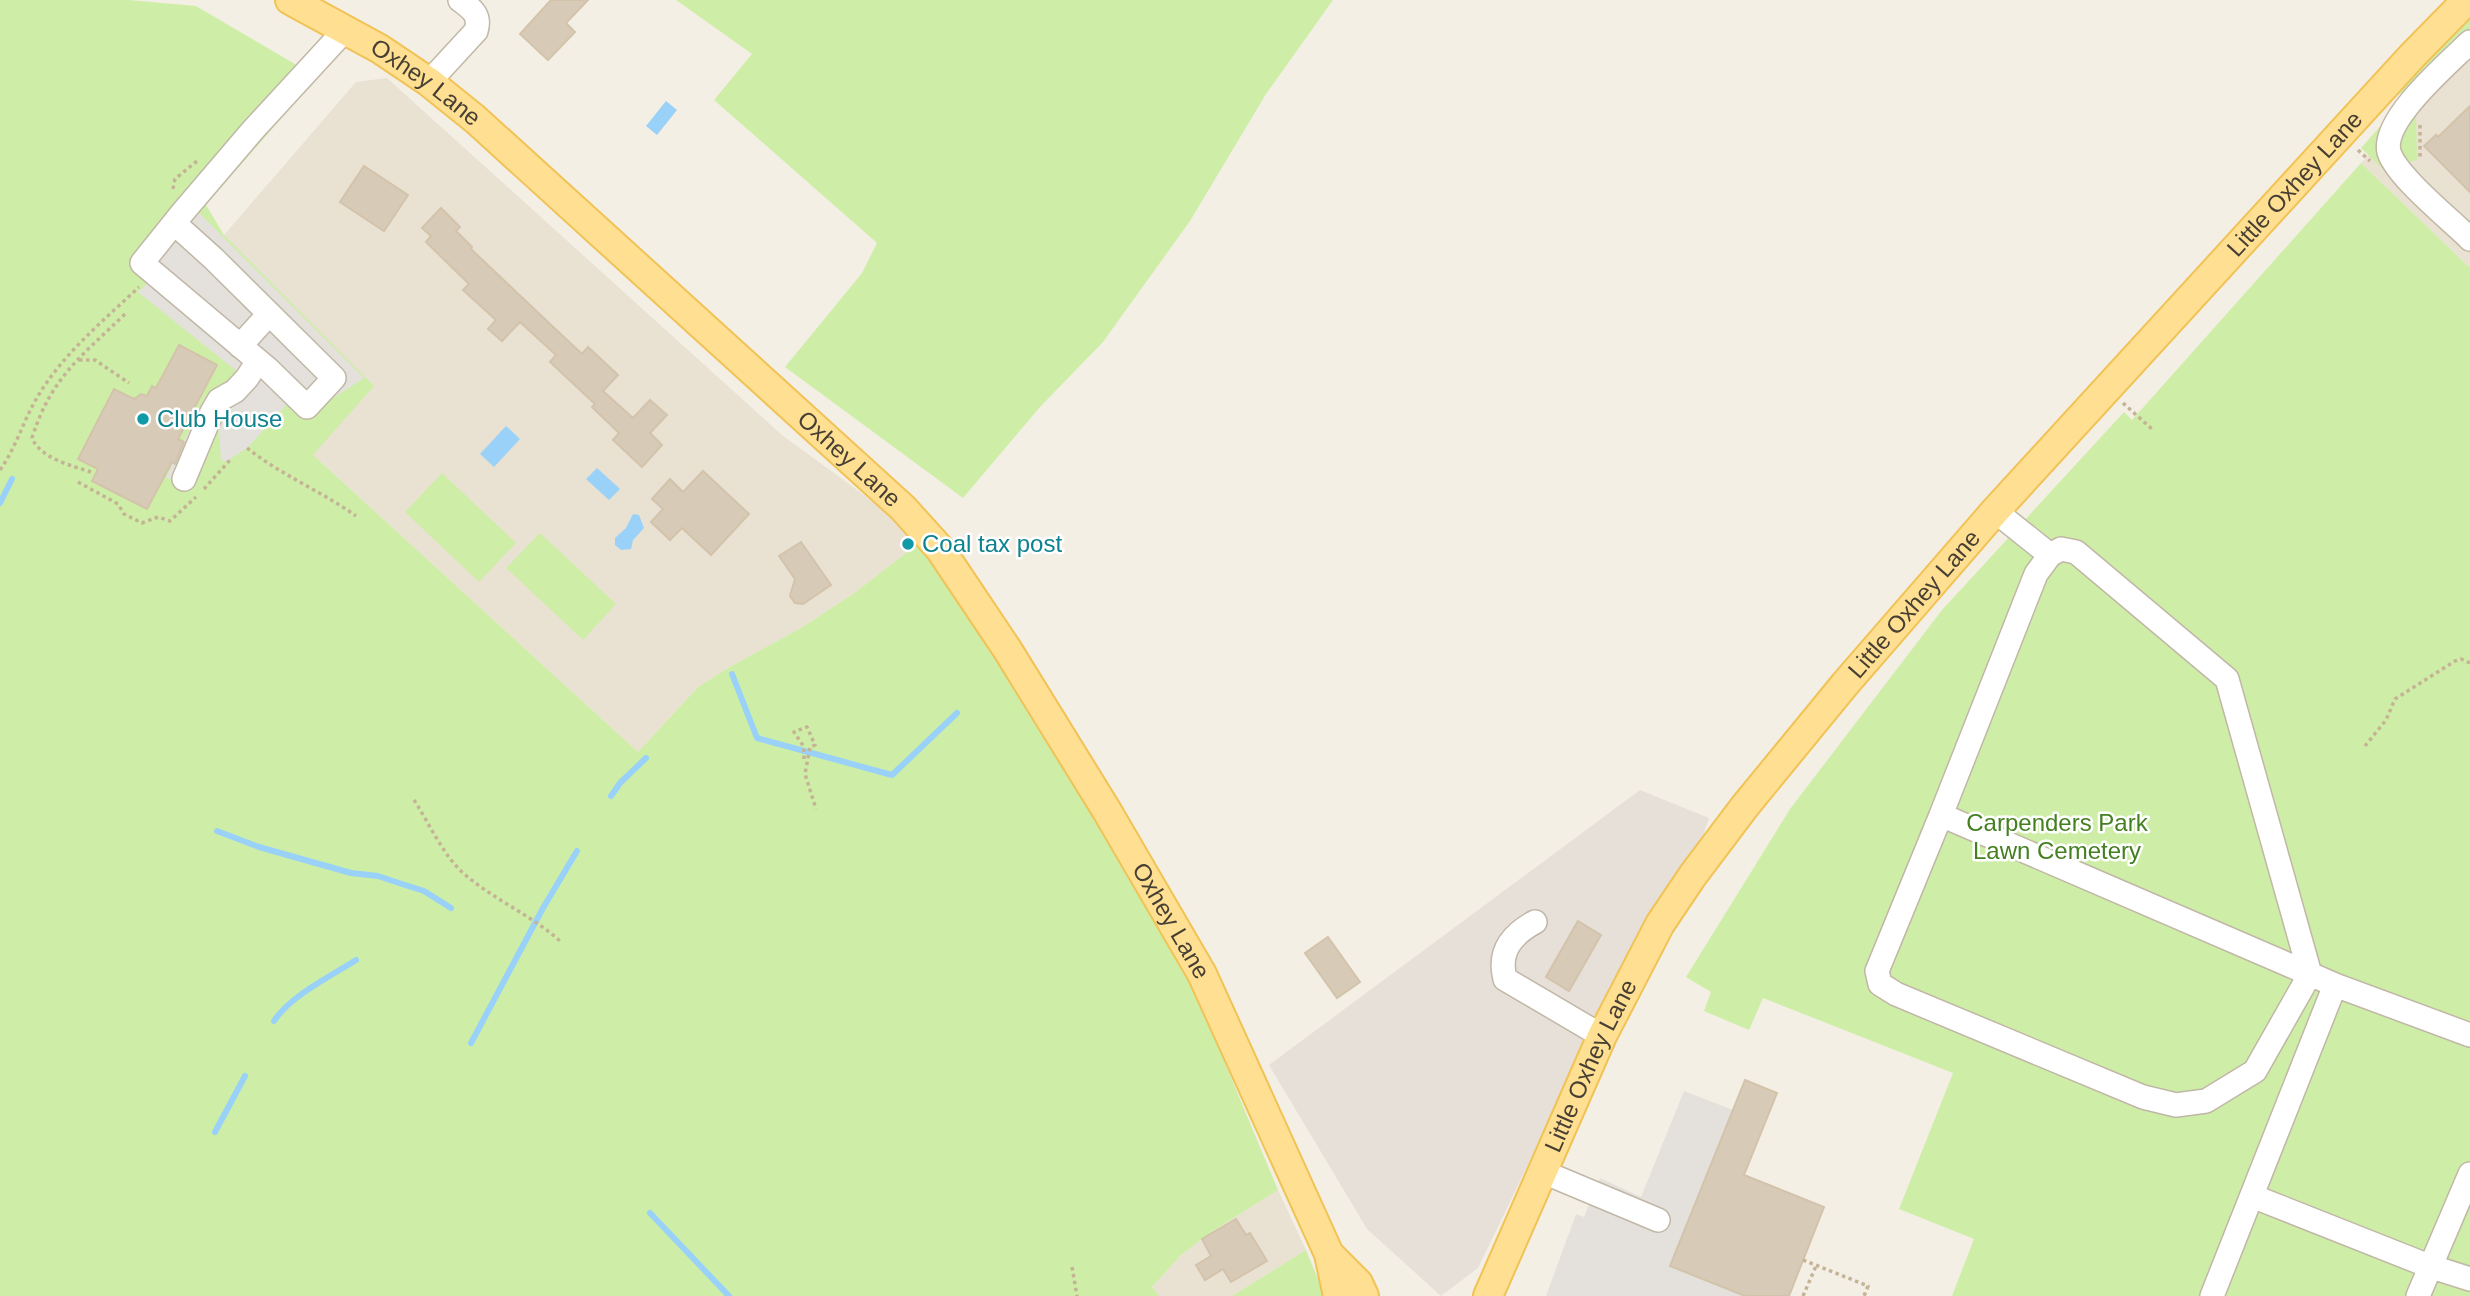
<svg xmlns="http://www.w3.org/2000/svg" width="2470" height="1296" font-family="Arial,sans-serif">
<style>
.residential{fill:#e9e1d1}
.industrial{fill:#e6e0d9}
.green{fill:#ceeea8}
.parking{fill:#e4e1dd}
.water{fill:#99d1f8}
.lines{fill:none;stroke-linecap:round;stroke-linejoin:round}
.stream{stroke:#99d1f8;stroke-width:6}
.building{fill:#d7cbb8;stroke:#d3c3ab;stroke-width:2}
.minor-casing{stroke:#c1b7a6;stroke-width:26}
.major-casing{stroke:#f1c255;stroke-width:32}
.path{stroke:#c4b395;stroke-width:3.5;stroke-dasharray:3.5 3.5;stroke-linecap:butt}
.minor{stroke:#fff;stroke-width:23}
.major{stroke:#ffe092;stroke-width:28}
.culture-dot{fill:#0f9aa8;stroke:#fff;stroke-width:2.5}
.labels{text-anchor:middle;stroke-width:5;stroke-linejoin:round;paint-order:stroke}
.street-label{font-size:24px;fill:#473f33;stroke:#fff}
.culture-label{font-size:24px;fill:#0d838f;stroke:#fff;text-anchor:start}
.park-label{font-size:24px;fill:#447f20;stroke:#fff}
</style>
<rect width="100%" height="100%" fill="#f4efe4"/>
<path class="residential" d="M2470,48V268L2361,163Z
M387,78L782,435L924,539L853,594L801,628L728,668L698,687L638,752L313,455L224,235L356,82Z
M1278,1190L1306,1250L1232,1296H1159L1152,1287L1181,1255L1213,1231Z"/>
<path class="industrial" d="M1640,790L1709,818L1699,847L1593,1030L1478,1268L1441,1296L1367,1229L1269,1065Z"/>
<path class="green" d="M0,0H129L196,6L317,77L206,205L224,235L374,386L313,455L638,752L698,687L728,668L801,628L853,594L924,539L1169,929L1278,1190L1213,1231L1181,1255L1152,1287L1159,1296H0Z
M676,0H1333L1266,94L1190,221L1103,342L1040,407L963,498L785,367L862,273L877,243L714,100L752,54Z
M2470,13V31L2415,86L2396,96L2350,144Z
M2416,113L2417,160L2405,163L2399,151V134Z
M2384,122L2393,179L2361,148Z
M2361,163L2470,268V1296H1952L1974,1239L1899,1209L1953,1073L1763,998L1749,1030L1704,1011L1711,992L1686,977L1790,809L1942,610L2124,412L2132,420Z
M442,473L516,543L479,582L405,512Z
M540,533L616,604L583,640L506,568Z
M1306,1250L1325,1296H1232Z"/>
<path class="parking" d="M195,209L364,378L304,417L292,399L247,448L227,461H221L218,419L192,484L166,478L206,395L214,397L239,373L138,292L150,281L147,267Z
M1684,1091L1733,1110L1670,1266L1745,1296H1546L1576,1214L1584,1217L1600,1178L1641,1197Z"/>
<path class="water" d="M666,101L677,110L657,135L646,126Z
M506,426L520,439L494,467L480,454Z
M597,468L620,489L609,500L586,479Z
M633,514L639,515L644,528L633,540L631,549L621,550L615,545V538L626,528Z"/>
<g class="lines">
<path class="stream" d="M0,503L12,479
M732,674L757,738L892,775L957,713
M611,796L620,783L646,758
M217,831L259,847L351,873L378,876L402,884L424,891L451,908
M274,1021C290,996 331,976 356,960
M471,1043L543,908L577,851
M215,1132L245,1076
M650,1213L729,1296"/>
</g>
<path class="building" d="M551,0H588L566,23L575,32L548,60L520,34Z
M2470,106V192L2424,146L2436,135L2438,137Z
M364,166L408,195L384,231L340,202Z
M441,208L460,227L456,231L472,247L471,249L550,324L582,354L588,347L618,375L603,391L633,418L650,400L667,415L650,433L662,445L642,467L613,440L619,433L592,407L595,404L550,362L556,355L520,322L502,341L488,329L496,320L463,290L469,284L426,242L431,236L422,228Z
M179,345L217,365L178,439L184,442L177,459L175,464L172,462L147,509L92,481L98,469L78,459L114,389L134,399L141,394L147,396L152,386L156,388Z
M703,471L749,514L711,555L682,528L670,540L651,522L663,509L652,499L670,479L683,492Z
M801,542L831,585L803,604L795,603L790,596L795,579L779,556Z
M1578,921L1601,935L1569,991L1546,977Z
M1328,937L1360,982L1337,998L1305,953Z
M1745,1080L1777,1093L1744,1175L1824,1207L1789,1296H1745L1670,1266Z
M1236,1219L1246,1235L1250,1233L1267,1261L1231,1282L1223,1269L1205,1280L1196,1265L1211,1256L1202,1239Z"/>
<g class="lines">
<defs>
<path id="minor" d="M2470,42C2449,63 2381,120 2389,152C2396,176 2451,220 2470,239
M429,82L476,31C481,15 472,9 460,0
M174,223L214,259L334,378L307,407L268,369L142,263L183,212L253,130L345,30
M240,346L269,314
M184,479L212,412L219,400L235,391L247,378L258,361
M1995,511L2050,555
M2061,549L2076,552L2227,679L2310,974L1941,815L2036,574L2050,555Z
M1941,815L1877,971L1880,984L1896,994L2143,1097L2176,1105L2206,1101L2255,1071L2310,974L2335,985
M1535,922C1511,935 1498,952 1505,979L1602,1036
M1541,1171L1658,1220
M2252,1196L2429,1266L2470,1279
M2212,1296L2335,985L2470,1035
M2418,1296L2470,1174"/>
<g id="major">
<path id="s1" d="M290,0L380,49L429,82L475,119L903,508L940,549L1007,649L1107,811L1202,974L1329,1254L1338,1296"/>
<path d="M1329,1254L1358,1283L1364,1296"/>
<path id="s2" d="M1488,1296L1602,1036L1660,924L1693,875L1745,806L1845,684L1995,511L2412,56L2467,0"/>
</g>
</defs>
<use href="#minor" class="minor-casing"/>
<use href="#major" class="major-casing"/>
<path class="path" d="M2420,125V159
M2358,150L2370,161
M173,189L175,179L197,161
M79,360H95L129,383
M2123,403L2153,430
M247,448C281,475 321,491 356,516
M0,470C15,449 22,425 34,403C59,357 102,322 139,287
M91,472C72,466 40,458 32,438C51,377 82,356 126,313
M78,482L118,504L124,514L142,523L158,517L170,521L196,497
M204,489L230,460
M2365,746L2386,720L2395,699L2455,661L2461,659L2470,663
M804,759V747L794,732L807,727L815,745L810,747L805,774L816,809
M414,800C429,823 442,853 462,872C492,899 530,914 560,941
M1803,1260L1868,1286L1864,1296
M1072,1267L1077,1296
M1803,1296L1816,1266"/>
<use href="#minor" class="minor"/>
<use href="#major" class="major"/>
</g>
<g class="culture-dot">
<circle cx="143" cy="419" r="7"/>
<circle cx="908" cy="544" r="7"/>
</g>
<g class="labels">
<g class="street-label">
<text dy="8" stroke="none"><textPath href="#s1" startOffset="159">Oxhey Lane</textPath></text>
<text dy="8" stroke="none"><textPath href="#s2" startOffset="1386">Little Oxhey Lane</textPath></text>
<text dy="8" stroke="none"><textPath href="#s1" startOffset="726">Oxhey Lane</textPath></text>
<text dy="8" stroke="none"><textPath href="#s2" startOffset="819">Little Oxhey Lane</textPath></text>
<text dy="8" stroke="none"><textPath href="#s1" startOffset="1292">Oxhey Lane</textPath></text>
<text dy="8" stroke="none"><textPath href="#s2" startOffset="252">Little Oxhey Lane</textPath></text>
</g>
<g class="culture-label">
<text x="157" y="427">Club House</text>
<text x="922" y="552">Coal tax post</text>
</g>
<g class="park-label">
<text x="2057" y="831">Carpenders Park<tspan x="2057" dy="28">Lawn Cemetery</tspan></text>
</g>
</g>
</svg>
